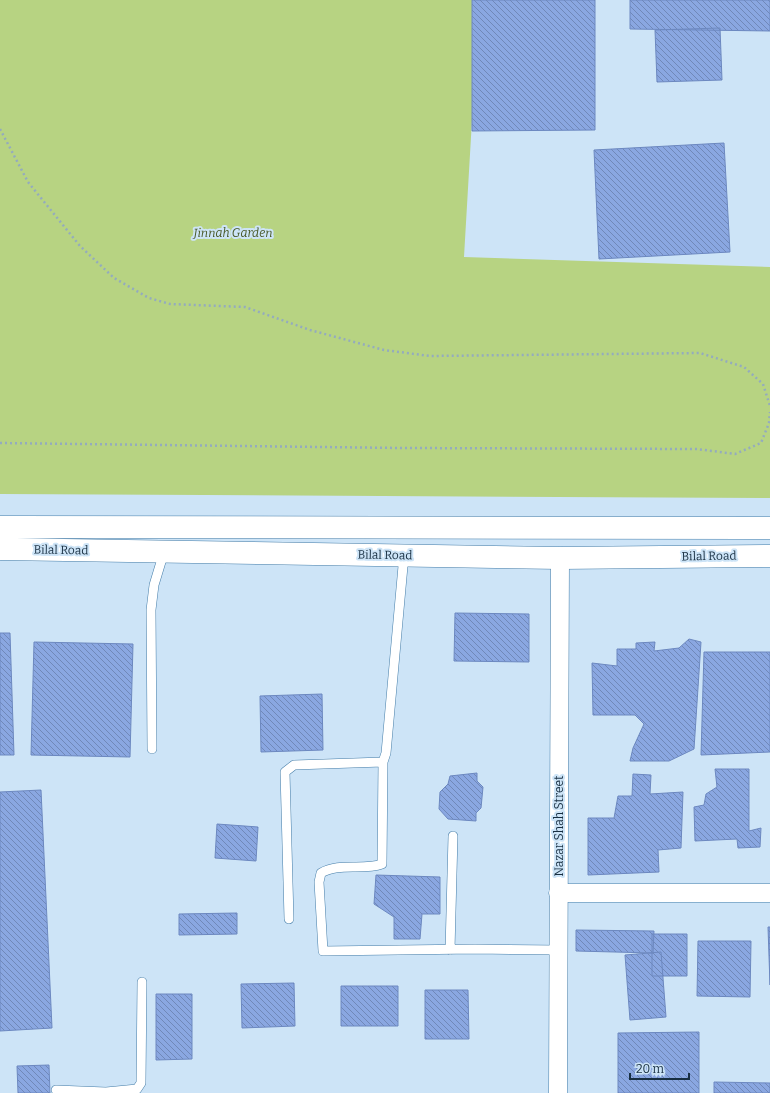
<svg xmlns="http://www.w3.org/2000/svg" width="770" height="1093" font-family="Bitter,serif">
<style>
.green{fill:#b7d382}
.building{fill:url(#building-back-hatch);stroke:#6c88c0}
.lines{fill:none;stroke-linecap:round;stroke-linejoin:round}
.lane-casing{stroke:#437ca8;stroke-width:10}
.street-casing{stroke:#437ca8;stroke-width:19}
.secondary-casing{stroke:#437ca8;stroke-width:23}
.path{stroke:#94abbe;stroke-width:2.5;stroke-dasharray:2 3;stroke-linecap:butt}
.lane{stroke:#fff;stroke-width:9}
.street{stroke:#fff;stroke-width:18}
.secondary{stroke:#fff;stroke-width:22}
.labels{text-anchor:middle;stroke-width:4;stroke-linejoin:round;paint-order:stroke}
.park-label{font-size:12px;font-style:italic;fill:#485827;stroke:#cde4f7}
.street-label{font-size:12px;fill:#182f42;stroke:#cde4f7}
</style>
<defs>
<pattern id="building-back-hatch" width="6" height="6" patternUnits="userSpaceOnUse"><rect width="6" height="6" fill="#8aa7e1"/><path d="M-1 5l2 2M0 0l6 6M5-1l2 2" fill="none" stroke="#7088b8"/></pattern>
</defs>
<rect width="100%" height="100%" fill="#cde4f7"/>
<path class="green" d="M0,0H479L464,257L770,267V498L0,494Z"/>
<path class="building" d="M472,0H595V130L472,131Z
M630,0H770V31L630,29Z
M720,28L722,80L657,82L655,30Z
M724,143L730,252L599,259L594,150Z
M455,613L529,614V662L454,661Z
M0,633H10L14,755H0Z
M689,639L701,642L694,749L669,761H630L633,748L644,724L635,715H593L592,663L617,666V649H636V643L655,642L654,651L679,648Z
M34,642L133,644L130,757L31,755Z
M704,652H770V752L701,755Z
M322,694L323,750L261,752L260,696Z
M715,769H749V831L761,828L760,847L738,848L737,839L695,841L694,807L704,805L706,794L717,787Z
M477,773V781L483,787L481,808L476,813V821L448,819L439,809L440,792L448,784L450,776Z
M633,774L651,775L650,794L683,792L681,848L658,850L659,872L588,875V818H614L618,796H632Z
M41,790L52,1028L0,1031V792Z
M217,824L258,827L256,861L215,858Z
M376,875L440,877V914H422L420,939H394V917L374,904Z
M237,913V934L179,935V914Z
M768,927H770V985Z
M576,930L654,931L653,953L576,951Z
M652,934H687V976H652Z
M698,941H751L750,997L697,996Z
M661,952L666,1017L630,1020L625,955Z
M294,983L295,1026L242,1028L241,984Z
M341,986H398V1026H341Z
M425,990H468L469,1039H425Z
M156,994H192V1059L156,1060Z
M699,1032V1093H618V1033Z
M49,1065L50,1093H18L17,1066Z
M714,1082L770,1083V1093H714Z"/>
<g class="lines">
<defs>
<path id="lane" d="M152,749L151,610L154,585L164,552
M383,762L382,864C363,871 339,862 321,873L319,882L323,951L475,949L558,950
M289,919L285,772L294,765L383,762L386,753L404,555
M450,950L453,836
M56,1090L106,1092L137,1089L141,1083L142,982"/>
<path id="street" d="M558,893H770
M558,1093L560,558"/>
<path id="secondary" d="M0,527L770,528
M0,549L560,558L770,556"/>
</defs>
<use href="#lane" class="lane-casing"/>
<use href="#street" class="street-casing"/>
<use href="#secondary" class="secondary-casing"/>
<path class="path" d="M0,129L28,182L80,246L114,278L149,298L170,304L245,307L310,330L384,350L430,356L700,353L744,367L763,384L770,406
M0,443L400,448L697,449L735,454L761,443L769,423L770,412"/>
<use href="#lane" class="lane"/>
<use href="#street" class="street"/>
<use href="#secondary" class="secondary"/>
</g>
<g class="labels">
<g class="park-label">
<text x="233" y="237">Jinnah Garden</text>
</g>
<g class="street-label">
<text transform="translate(61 550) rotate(1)" y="4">Bilal Road</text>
<text transform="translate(385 555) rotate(1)" y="4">Bilal Road</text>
<text transform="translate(709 556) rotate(-1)" y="4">Bilal Road</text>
<text transform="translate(559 826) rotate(-90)" y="4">Nazar Shah Street</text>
</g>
</g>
<path d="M630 1073v6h59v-6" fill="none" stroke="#182f42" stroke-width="2"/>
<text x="636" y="1073" font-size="12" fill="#182f42" stroke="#cde4f7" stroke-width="3" paint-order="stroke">20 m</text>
</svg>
